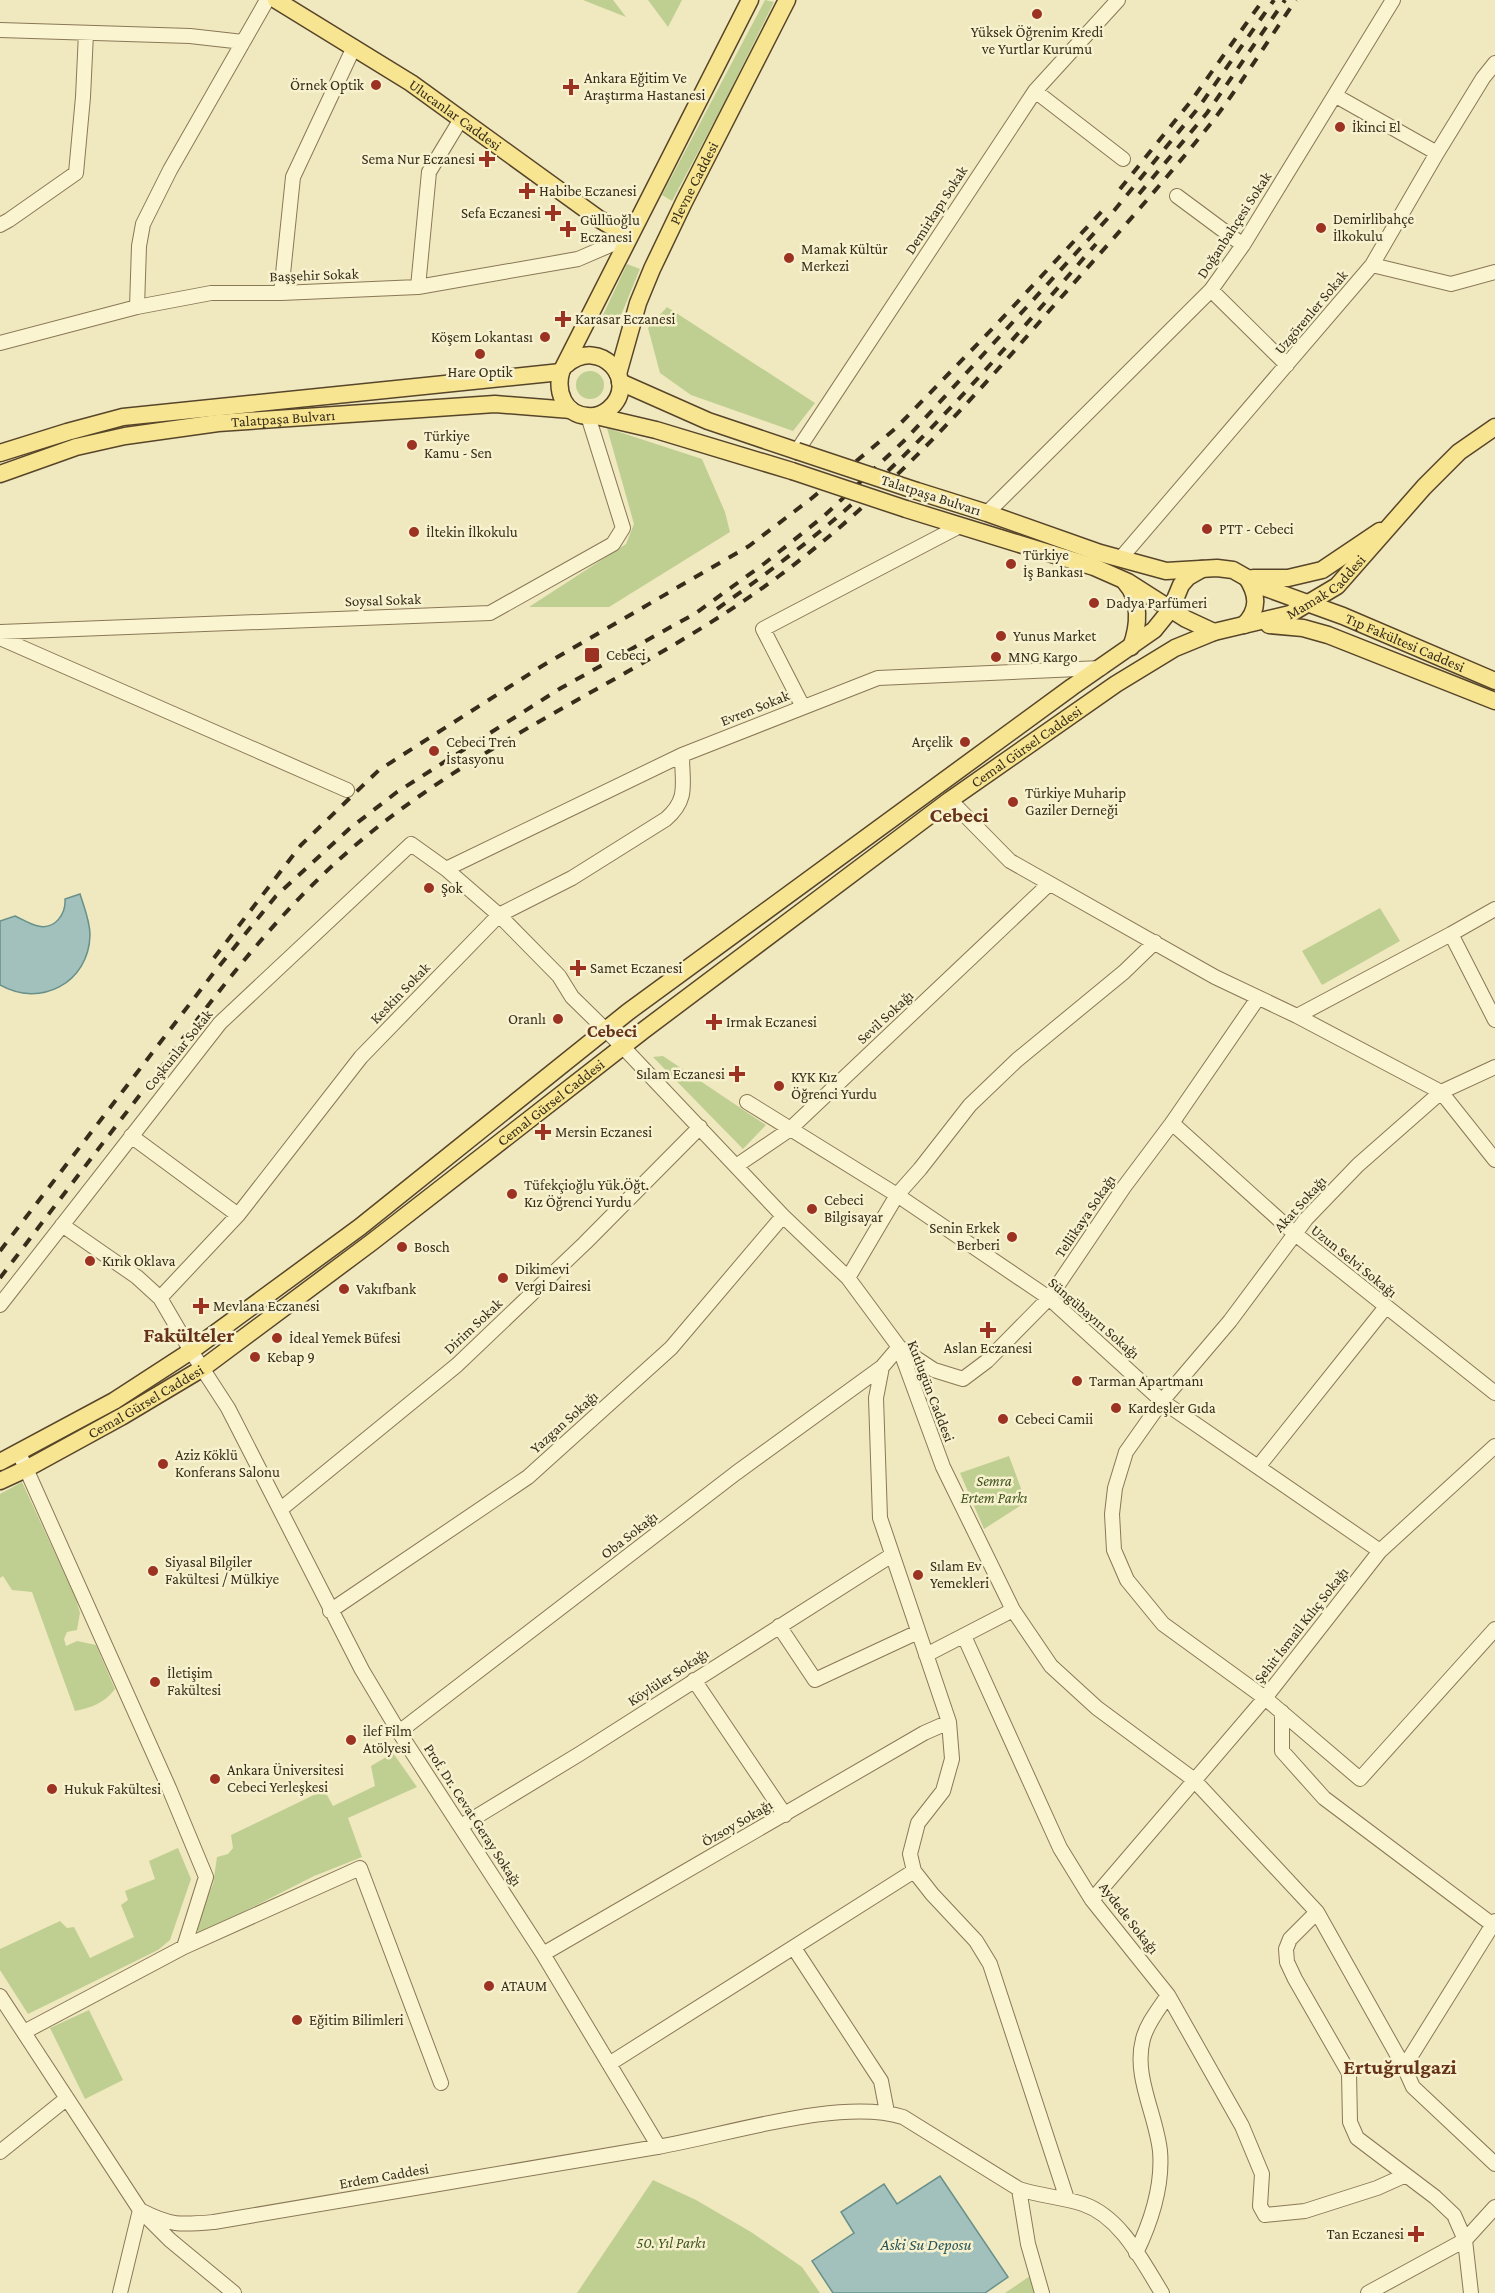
<svg xmlns="http://www.w3.org/2000/svg" width="1495" height="2293" font-family="'Crimson Pro',serif">
  <style>
    .green { fill: #bfcf91 }
    .water { fill: #a2c1bc; stroke: #68908b; stroke-width: 1.5 }
    .lines { fill: none; stroke-linecap: round; stroke-linejoin: round }
    .minor-casing { stroke: #897856; stroke-width: 16 }
    .major-casing { stroke: #57452a; stroke-width: 19 }
    .minor { stroke: #fbf4d1; stroke-width: 14 }
    .major { stroke: #f7e592; stroke-width: 16 }
    .rail { stroke: #382d1b; stroke-width: 4; stroke-dasharray: 10 10; stroke-linecap: butt }
    .major-bridge-casing { stroke: #57452a; stroke-width: 19; stroke-linecap: butt }
    .major-bridge { stroke: #f7e592; stroke-width: 16 }
    .poi-dot { fill: #9c3222; stroke: #f7f1ce; stroke-width: 2 }
    .labels { text-anchor: middle; stroke-width: 5; stroke-linejoin: round; paint-order: stroke }
    .poi-label { font-size: 15px; fill: #382d1b; stroke: #f7f1ce; text-anchor: start }
    .street-label { font-size: 15px; fill: #382d1b; stroke: #f7f1ce }
    .park-label { font-size: 15px; font-style: italic; fill: #415620; stroke: #f7f1ce }
    .water-label { font-size: 16px; font-style: italic; fill: #295559; stroke: #f7f1ce }
    .quarter-label { font-size: 18px; font-weight: bold; fill: #673318; stroke: #f7f1ce }
    .district-label { font-size: 21px; font-weight: bold; fill: #673318; stroke: #f7f1ce }
  </style>
  <rect width="100%" height="100%" fill="#f0e8be"/>
  <path class="green" d="M583 0H613L626 17Z
    M648 0H682L668 27Z
    M765 0 774 2 722 107 672 201 662 195Z
    M627 264 640 269 617 325 602 317Z
    M667 307 815 403 793 431 691 395 660 373 648 328Z
    M576 385a14 14 0 1 1 28 0a14 14 0 1 1-28 0Z
    M607 428 702 459 725 512 730 532 609 607H529L626 544 634 524Z
    M1380 908 1400 941 1322 985 1302 951Z
    M663 1056 766 1125 743 1149 653 1057Z
    M1009 1456 1026 1502 984 1529 960 1473Z
    M22 1482 76 1599 80 1613 77 1630 67 1632 64 1639 66 1646 77 1641 96 1645 115 1689C105 1703 90 1708 75 1711L32 1592 12 1590 3 1576 0 1578V1494Z
    M393 1753 417 1787 348 1818 362 1857 314 1876 202 1933 198 1932 197 1923 213 1884 217 1857 228 1854 233 1848 231 1835 320 1792 327 1795 333 1806 375 1786 371 1766Z
    M178 1848 191 1879 170 1940 158 1950 28 2014 0 1970V1949L60 1921 67 1928 74 1927 90 1958 134 1937 121 1905 128 1900 125 1891 155 1879 149 1861Z
    M89 2010 123 2080 85 2099 50 2028Z
    M653 2180 696 2200 751 2232 802 2267 820 2293H577Z
    M1036 2272 1042 2293H1005Z"/>
  <path class="water" d="M80 894C84 907 90 921 90 935 89 983 40 1008 0 985V921L15 916C22 919 31 925 38 926 55 930 66 914 65 899Z
    M940 2176 1008 2277 985 2293H833L812 2261 854 2233 841 2212 884 2184 897 2204Z"/>
  <g class="lines">
    <defs>
      <path id="minor" d="M0 30 190 36 243 42
        M1035 91 1123 159
        M1336 96 1437 153
        M1177 196 1243 245
        M0 225 9 220 76 173 83 97 86 33
        M1372 265 1451 284 1495 272
        M418 287 429 172 461 119
        M1211 290 1287 365
        M281 293 293 177 354 47
        M137 307 139 246 143 224 170 170 267 0
        M0 343 137 307 211 293H281L418 287 578 259 629 237
        M797 451 1035 91 1118 0
        M987 513 1211 290 1243 245 1393 0
        M1120 559 1372 265 1437 153 1483 78 1495 63
        M0 632 490 613 613 544 623 528 588 416
        M0 638 347 790
        M803 707 763 629 960 526
        M950 800 1010 861 1215 977 1297 1016 1441 1092 1495 1160
        M446 869 682 755 878 678 1101 668
        M1451 934 1495 1020
        M1297 1016 1451 934 1495 909
        M747 1102 897 1195 1049 1298 1162 1401 1380 1551
        M1177 1116 1172 1123 1294 1233 1495 1393
        M131 1136 238 1215
        M736 1166 789 1130 1049 884
        M62 1225 137 1277 160 1298 191 1351 228 1408 362 1670 399 1732 543 1954 659 2147
        M848 1278 897 1195 920 1169 970 1105 1017 1060 1124 972 1155 942
        M160 1298 238 1215 361 1057 499 915 572 878 666 819C689 799 682 784 682 755
        M0 1305 220 1023 411 844 446 869 499 915 559 976 572 997 623 1047 783 1216 848 1278 899 1347 943 1467 1013 1610 1051 1666 1097 1708 1193 1779 1317 1912 1404 2067 1413 2087 1495 2164
        M1495 1446 1380 1551 1265 1698 1360 1779 1495 1629
        M19 1453 169 1788 206 1877 184 1947
        M1258 1467 1385 1308
        M281 1509 457 1365 585 1243 700 1127
        M330 1611 528 1477 671 1348 783 1216
        M779 1626 815 1680 918 1632
        M964 1636 1060 1848 1092 1900 1168 1995 1242 2126 1262 2174 1260 2206 1265 2215 1305 2211 1377 2188 1406 2175
        M926 1655 1013 1610
        M694 1680 785 1815
        M1282 1712V1751L1324 1798 1493 1925
        M399 1732 736 1473 882 1367
        M461 1826 581 1753 892 1555
        M1092 1900 1265 1698 1163 1624 1127 1580 1114 1550 1112 1514 1115 1488 1126 1452 1162 1401 1230 1321 1306 1219 1358 1165 1441 1092 1495 1067
        M1317 1912 1290 1939 1286 1949 1287 1962 1295 1979 1349 2073 1350 2122 1357 2138 1435 2197 1454 2215 1465 2240 1471 2293
        M794 1948 881 2081 887 2112
        M543 1954 924 1733 949 1722
        M0 1996 140 2210C171 2226 180 2225 214 2222 362 2197 509 2172 657 2147 724 2136 840 2097 903 2117L1019 2189C1040 2196 1062 2197 1083 2204 1121 2217 1142 2261 1162 2293
        M24 2032 184 1947 360 1868 441 2083
        M609 2064 914 1871
        M1404 2067 1495 1921
        M0 2152 66 2099
        M1019 2189 1028 2244 1042 2293
        M1067 2199 990 1964 976 1941 932 1894 914 1871 910 1854 918 1823 943 1791 952 1759 949 1722 880 1518 876 1398 882 1367 899 1347 934 1370 963 1379 987 1361 1049 1298 1124 1187 1172 1123 1258 998
        M148 2218 170 2240 234 2293
        M1136 2253C1151 2222 1163 2186 1160 2151 1156 2114 1133 2076 1143 2039 1147 2023 1159 2009 1168 1995
        M120 2293 140 2210
        M1368 2293 1465 2240 1495 2207"/>
      <g id="major">
        <path id="s1" d="M276 0 411 83 599 219 629 237"/>
        <path d="M566 365C600 335 641 382 609 409 603 414 595 417 587 416 564 414 556 392 561 372L750 0"/>
        <path id="s2" d="M618 374 638 303 652 269 684 202 787 0"/>
        <path d="M620 382 708 421 797 451"/>
        <path d="M596 416 656 430 792 471"/>
        <path d="M0 453 67 432 123 417 561 372"/>
        <path id="s3" d="M0 474 76 447 125 436 218 423 495 404 571 410"/>
        <path id="s4" d="M917 491 987 513 1100 553 1166 571 1217 568 1233 570 1263 587 1343 616 1495 681"/>
        <path d="M906 509 1094 567 1128 582 1186 619 1214 632"/>
        <path d="M1253 578H1288L1322 570 1380 531"/>
        <path d="M1125 582C1141 599 1139 626 1131 647"/>
        <path d="M1244 625C1259 610 1258 595 1247 578"/>
        <path d="M1269 625 1303 628 1328 635 1495 701"/>
        <path d="M0 1462 114 1401 191 1351 360 1227 628 1012 1072 687 1154 630 1171 609 1181 585 1188 577 1202 569"/>
        <path id="s5" d="M0 1481 26 1469 121 1417 203 1368 372 1242 644 1030 950 800 1116 684 1175 648 1214 632 1290 614 1337 586 1424 487 1459 452 1495 427"/>
      </g>
    </defs>
    <use href="#minor" class="minor-casing"/>
    <use href="#major" class="major-casing"/>
    <use href="#minor" class="minor"/>
    <use href="#major" class="major"/>
    <path class="rail" d="M1120 189 1191 101 1263 0
      M1139 194 1207 113 1285 0
      M717 609C755 582 793 554 829 524 927 442 1012 340 1096 244
      M214 958 301 845 379 770 542 666 749 546 812 498 896 428 995 326 1105 208
      M0 1251 212 975 276 896 349 829 397 792 561 688 696 613 765 563 824 516 906 439 1108 218 1199 107 1274 0
      M0 1278C54 1207 108 1136 163 1065 222 986 282 907 358 843 486 735 645 675 779 576 880 501 967 406 1049 311 1104 249 1160 187 1212 122 1242 83 1268 40 1296 0"/>
    <defs>
      <path id="major-bridge" d="M797 451 917 491
        M792 471 906 509"/>
    </defs>
    <use href="#major-bridge" class="major-bridge-casing"/>
    <use href="#major-bridge" class="major-bridge"/>
  </g>
  <g class="poi-dot">
    <circle cx="1037" cy="14" r="6"/>
    <circle cx="376" cy="85" r="6"/>
    <path d="M568 78h6v6h6v6h-6v6h-6v-6h-6v-6h6z"/>
    <circle cx="1340" cy="127" r="6"/>
    <path d="M484 150h6v6h6v6h-6v6h-6v-6h-6v-6h6z"/>
    <path d="M524 182h6v6h6v6h-6v6h-6v-6h-6v-6h6z"/>
    <path d="M550 204h6v6h6v6h-6v6h-6v-6h-6v-6h6z"/>
    <circle cx="1321" cy="228" r="6"/>
    <path d="M565 220h6v6h6v6h-6v6h-6v-6h-6v-6h6z"/>
    <circle cx="789" cy="258" r="6"/>
    <path d="M560 310h6v6h6v6h-6v6h-6v-6h-6v-6h6z"/>
    <circle cx="545" cy="337" r="6"/>
    <circle cx="480" cy="354" r="6"/>
    <circle cx="412" cy="445" r="6"/>
    <circle cx="1207" cy="529" r="6"/>
    <circle cx="414" cy="532" r="6"/>
    <circle cx="1011" cy="564" r="6"/>
    <circle cx="1094" cy="603" r="6"/>
    <circle cx="1001" cy="636" r="6"/>
    <rect x="584" y="647" width="16" height="16" rx="3"/>
    <circle cx="996" cy="657" r="6"/>
    <circle cx="965" cy="742" r="6"/>
    <circle cx="434" cy="751" r="6"/>
    <circle cx="1013" cy="802" r="6"/>
    <circle cx="429" cy="888" r="6"/>
    <path d="M575 959h6v6h6v6h-6v6h-6v-6h-6v-6h6z"/>
    <circle cx="558" cy="1019" r="6"/>
    <path d="M711 1013h6v6h6v6h-6v6h-6v-6h-6v-6h6z"/>
    <path d="M734 1065h6v6h6v6h-6v6h-6v-6h-6v-6h6z"/>
    <circle cx="779" cy="1086" r="6"/>
    <path d="M540 1123h6v6h6v6h-6v6h-6v-6h-6v-6h6z"/>
    <circle cx="512" cy="1194" r="6"/>
    <circle cx="812" cy="1209" r="6"/>
    <circle cx="1012" cy="1237" r="6"/>
    <circle cx="402" cy="1247" r="6"/>
    <circle cx="90" cy="1261" r="6"/>
    <circle cx="503" cy="1278" r="6"/>
    <circle cx="344" cy="1289" r="6"/>
    <path d="M198 1297h6v6h6v6h-6v6h-6v-6h-6v-6h6z"/>
    <path d="M985 1321h6v6h6v6h-6v6h-6v-6h-6v-6h6z"/>
    <circle cx="277" cy="1338" r="6"/>
    <circle cx="255" cy="1357" r="6"/>
    <circle cx="1077" cy="1381" r="6"/>
    <circle cx="1116" cy="1408" r="6"/>
    <circle cx="1003" cy="1419" r="6"/>
    <circle cx="163" cy="1464" r="6"/>
    <circle cx="153" cy="1571" r="6"/>
    <circle cx="918" cy="1575" r="6"/>
    <circle cx="155" cy="1682" r="6"/>
    <circle cx="351" cy="1740" r="6"/>
    <circle cx="215" cy="1779" r="6"/>
    <circle cx="52" cy="1789" r="6"/>
    <circle cx="489" cy="1986" r="6"/>
    <circle cx="297" cy="2020" r="6"/>
    <path d="M1413 2225h6v6h6v6h-6v6h-6v-6h-6v-6h6z"/>
  </g>
  <g class="labels">
    <g class="poi-label">
      <text x="1037" y="37" text-anchor="middle">Yüksek Öğrenim Kredi<tspan x="1037" dy="17">ve Yurtlar Kurumu</tspan></text>
      <text x="584" y="83">Ankara Eğitim Ve<tspan x="584" dy="17">Araştırma Hastanesi</tspan></text>
      <text x="364" y="90" text-anchor="end">Örnek Optik</text>
      <text x="1352" y="132">İkinci El</text>
      <text x="475" y="164" text-anchor="end">Sema Nur Eczanesi</text>
      <text x="539" y="196">Habibe Eczanesi</text>
      <text x="541" y="218" text-anchor="end">Sefa Eczanesi</text>
      <text x="1333" y="224">Demirlibahçe<tspan x="1333" dy="17">İlkokulu</tspan></text>
      <text x="580" y="225">Güllüoğlu<tspan x="580" dy="17">Eczanesi</tspan></text>
      <text x="801" y="254">Mamak Kültür<tspan x="801" dy="17">Merkezi</tspan></text>
      <text x="575" y="324">Karasar Eczanesi</text>
      <text x="533" y="342" text-anchor="end">Köşem Lokantası</text>
      <text x="480" y="377" text-anchor="middle">Hare Optik</text>
      <text x="424" y="441">Türkiye<tspan x="424" dy="17">Kamu - Sen</tspan></text>
      <text x="1219" y="534">PTT - Cebeci</text>
      <text x="426" y="537">İltekin İlkokulu</text>
      <text x="1023" y="560">Türkiye<tspan x="1023" dy="17">İş Bankası</tspan></text>
      <text x="1106" y="608">Dadya Parfümeri</text>
      <text x="1013" y="641">Yunus Market</text>
      <text x="606" y="660">Cebeci</text>
      <text x="1008" y="662">MNG Kargo</text>
      <text x="446" y="747">Cebeci Tren<tspan x="446" dy="17">İstasyonu</tspan></text>
      <text x="953" y="747" text-anchor="end">Arçelik</text>
      <text x="1025" y="798">Türkiye Muharip<tspan x="1025" dy="17">Gaziler Derneği</tspan></text>
      <text x="441" y="893">Şok</text>
      <text x="590" y="973">Samet Eczanesi</text>
      <text x="546" y="1024" text-anchor="end">Oranlı</text>
      <text x="726" y="1027">Irmak Eczanesi</text>
      <text x="725" y="1079" text-anchor="end">Sılam Eczanesi</text>
      <text x="791" y="1082">KYK Kız<tspan x="791" dy="17">Öğrenci Yurdu</tspan></text>
      <text x="555" y="1137">Mersin Eczanesi</text>
      <text x="524" y="1190">Tüfekçioğlu Yük.Öğt.<tspan x="524" dy="17">Kız Öğrenci Yurdu</tspan></text>
      <text x="824" y="1205">Cebeci<tspan x="824" dy="17">Bilgisayar</tspan></text>
      <text x="1000" y="1233" text-anchor="end">Senin Erkek<tspan x="1000" dy="17">Berberi</tspan></text>
      <text x="414" y="1252">Bosch</text>
      <text x="102" y="1266">Kırık Oklava</text>
      <text x="515" y="1274">Dikimevi<tspan x="515" dy="17">Vergi Dairesi</tspan></text>
      <text x="356" y="1294">Vakıfbank</text>
      <text x="213" y="1311">Mevlana Eczanesi</text>
      <text x="289" y="1343">İdeal Yemek Büfesi</text>
      <text x="988" y="1353" text-anchor="middle">Aslan Eczanesi</text>
      <text x="267" y="1362">Kebap 9</text>
      <text x="1089" y="1386">Tarman Apartmanı</text>
      <text x="1128" y="1413">Kardeşler Gıda</text>
      <text x="1015" y="1424">Cebeci Camii</text>
      <text x="175" y="1460">Aziz Köklü<tspan x="175" dy="17">Konferans Salonu</tspan></text>
      <text x="165" y="1567">Siyasal Bilgiler<tspan x="165" dy="17">Fakültesi / Mülkiye</tspan></text>
      <text x="930" y="1571">Sılam Ev<tspan x="930" dy="17">Yemekleri</tspan></text>
      <text x="167" y="1678">İletişim<tspan x="167" dy="17">Fakültesi</tspan></text>
      <text x="363" y="1736">ilef Film<tspan x="363" dy="17">Atölyesi</tspan></text>
      <text x="227" y="1775">Ankara Üniversitesi<tspan x="227" dy="17">Cebeci Yerleşkesi</tspan></text>
      <text x="64" y="1794">Hukuk Fakültesi</text>
      <text x="501" y="1991">ATAUM</text>
      <text x="309" y="2025">Eğitim Bilimleri</text>
      <text x="1404" y="2239" text-anchor="end">Tan Eczanesi</text>
    </g>
    <g class="street-label">
      <text dy="5" stroke="none"><textPath href="#s1" startOffset="213">Ulucanlar Caddesi</textPath></text>
      <text dy="5" stroke="none"><textPath href="#s2" startOffset="206">Plevne Caddesi</textPath></text>
      <text transform="translate(936 210) rotate(-57)" y="5">Demirkapı Sokak</text>
      <text transform="translate(1234 225) rotate(-57)" y="5">Doğanbahçesi Sokak</text>
      <text transform="translate(314 275) rotate(-2)" y="5">Başşehir Sokak</text>
      <text transform="translate(1311 312) rotate(-50)" y="5">Uzgörenler Sokak</text>
      <text dy="5" stroke="none"><textPath href="#s3" startOffset="290">Talatpaşa Bulvarı</textPath></text>
      <text transform="translate(931 495) rotate(18)" y="5">Talatpaşa Bulvarı</text>
      <text dy="5" stroke="none"><textPath href="#s5" startOffset="1608">Mamak Caddesi</textPath></text>
      <text transform="translate(383 600) rotate(-2)" y="5">Soysal Sokak</text>
      <text dy="5" stroke="none"><textPath href="#s4" startOffset="516">Tıp Fakültesi Caddesi</textPath></text>
      <text transform="translate(755 708) rotate(-22)" y="5">Evren Sokak</text>
      <text dy="5" stroke="none"><textPath href="#s5" startOffset="1264">Cemal Gürsel Caddesi</textPath></text>
      <text transform="translate(400 993) rotate(-46)" y="5">Keskin Sokak</text>
      <text transform="translate(885 1017) rotate(-43)" y="5">Sevil Sokağı</text>
      <text transform="translate(178 1050) rotate(-51)" y="5">Coşkunlar Sokak</text>
      <text dy="5" stroke="none"><textPath href="#s5" startOffset="670">Cemal Gürsel Caddesi</textPath></text>
      <text transform="translate(1300 1204) rotate(-48)" y="5">Akat Sokağı</text>
      <text transform="translate(1085 1216) rotate(-56)" y="5">Tellikaya Sokağı</text>
      <text transform="translate(1354 1261) rotate(39)" y="5">Uzun Selvi Sokağı</text>
      <text transform="translate(1094 1318) rotate(41)" y="5">Süngübayırı Sokağı</text>
      <text transform="translate(473 1326) rotate(-43)" y="5">Dirim Sokak</text>
      <text transform="translate(931 1391) rotate(69)" y="5">Kutlugün Caddesi</text>
      <text dy="5" stroke="none"><textPath href="#s5" startOffset="166">Cemal Gürsel Caddesi</textPath></text>
      <text transform="translate(564 1422) rotate(-42)" y="5">Yazgan Sokağı</text>
      <text transform="translate(629 1535) rotate(-38)" y="5">Oba Sokağı</text>
      <text transform="translate(1301 1625) rotate(-52)" y="5">Şehit İsmail Kılıç Sokağı</text>
      <text transform="translate(668 1677) rotate(-33)" y="5">Köylüler Sokağı</text>
      <text transform="translate(473 1815) rotate(57)" y="5">Prof. Dr. Cevat Geray Sokağı</text>
      <text transform="translate(737 1823) rotate(-30)" y="5">Özsoy Sokağı</text>
      <text transform="translate(1129 1918) rotate(52)" y="5">Aydede Sokağı</text>
      <text transform="translate(384 2176) rotate(-10)" y="5">Erdem Caddesi</text>
    </g>
    <g class="park-label">
      <text x="994" y="1486">Semra<tspan x="994" dy="17">Ertem Parkı</tspan></text>
      <text x="671" y="2248">50. Yıl Parkı</text>
    </g>
    <g class="water-label">
      <text x="926" y="2250">Aski Su Deposu</text>
    </g>
    <g class="quarter-label">
      <text x="612" y="1037">Cebeci</text>
    </g>
    <g class="district-label">
      <text x="959" y="822">Cebeci</text>
      <text x="189" y="1342">Fakülteler</text>
      <text x="1400" y="2074">Ertuğrulgazi</text>
    </g>
  </g>
</svg>
